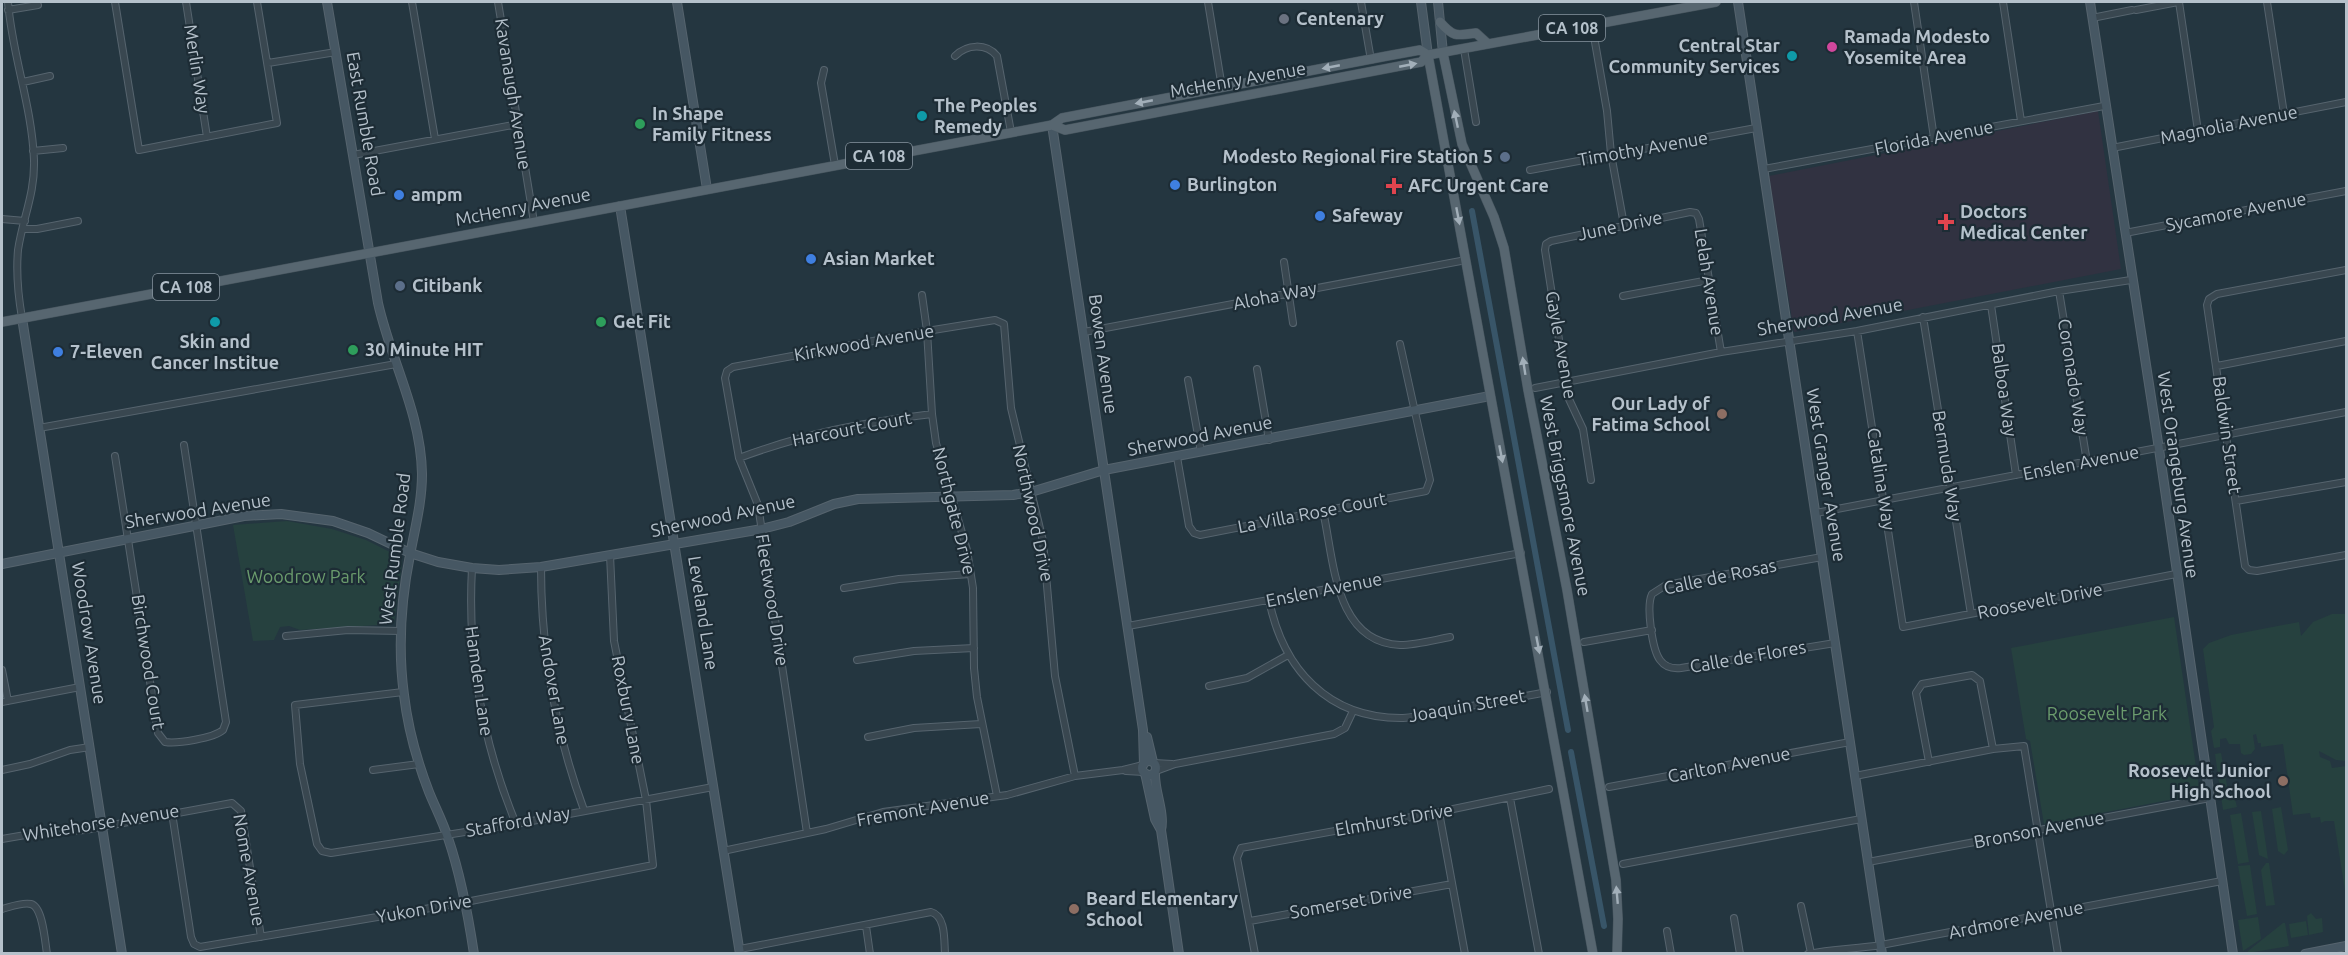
<svg xmlns="http://www.w3.org/2000/svg" width="2348" height="955" font-family="Ubuntu,sans-serif">
  <style>
    .medical { fill: #313241 }
    .green { fill: #26413f }
    .lines { fill: none; stroke-linecap: round; stroke-linejoin: round }
    .canal { stroke: #385568; stroke-width: 6 }
    .street-casing { stroke: #56646e; stroke-width: 8 }
    .secondary-casing { stroke: #56646e; stroke-width: 10 }
    .primary-casing { stroke: #45535c; stroke-width: 10 }
    .street { stroke: #394750; stroke-width: 6 }
    .secondary { stroke: #465763; stroke-width: 8 }
    .primary { stroke: #576670; stroke-width: 9 }
    .oneway { fill: #a2afb9 }
    .worship-dot { fill: #6b7280; stroke: #1d2c35; stroke-width: 2 }
    .hotel-dot { fill: #d1479c; stroke: #1d2c35; stroke-width: 2 }
    .culture-dot { fill: #0f9aa8; stroke: #1d2c35; stroke-width: 2 }
    .leisure-dot { fill: #2e9e5b; stroke: #1d2c35; stroke-width: 2 }
    .service-dot { fill: #5c6f8a; stroke: #1d2c35; stroke-width: 2 }
    .shop-dot { fill: #3f7fe0; stroke: #1d2c35; stroke-width: 2 }
    .health-dot { fill: #e0444e; stroke: #1d2c35; stroke-width: 2 }
    .education-dot { fill: #8d6e63; stroke: #1d2c35; stroke-width: 2 }
    .labels { text-anchor: middle; stroke-width: 4.5; stroke-linejoin: round; paint-order: stroke }
    .shield { fill: #1d2c35; stroke: #87949e; stroke-width: 1.5 }
    .shield-label { font-size: 16px; font-weight: bold; fill: #b5c1cb }
    .poi-label { font-size: 18px; font-weight: bold; fill: #b5c1cb; stroke: #1d2c35; text-anchor: start }
    .street-label { font-size: 18px; fill: #b5c1cb; stroke: #1d2c35 }
    .park-label { font-size: 18px; fill: #6b9c6d; stroke: #1d2c35 }
  </style>
  <rect width="100%" height="100%" fill="#243640"/>
  <path class="medical" d="M2098 111 2121 269 1794 332 1769 176Z"/>
  <path class="green" d="M287 521 332 529 366 540 400 557 402 562 394 624 300 630 289 626 280 627 274 640 253 641 233 525Z
    M2332 614H2346V761L2336 760 2319 751 2320 757 2330 761 2332 768 2346 766V897L2334 821H2325L2321 823 2320 817 2311 818 2310 813 2293 815 2283 744 2261 747V743H2258L2256 734 2253 735 2255 749 2251 754 2244 755 2241 753 2240 744H2229L2226 738 2220 739V747L2214 748 2211 731 2214 727 2203 649 2209 643 2231 635 2299 622 2301 636 2313 622Z
    M2174 617 2200 794 2044 824 2030 741 2026 739 2011 648Z
    M2221 753 2229 796 2235 799 2237 807 2223 810 2215 754Z
    M2281 807 2288 850 2284 855 2278 851 2272 809Z
    M2261 811 2268 859 2259 855 2252 812Z
    M2241 813 2249 862 2238 864 2230 815Z
    M2266 863H2269L2275 905 2266 906 2261 870Z
    M2250 865 2257 914 2247 916 2238 866Z
    M2311 913 2316 919 2322 918 2323 932 2309 935 2307 916Z
    M2258 917 2261 939 2243 951 2238 920Z
    M2306 921 2308 935 2291 938 2289 924Z
    M2283 923H2285L2289 946 2248 953V951Z"/>
  <g class="lines">
    <path class="canal" d="M1472 211 1568 730
      M1571 752 1604 926"/>
    <defs>
      <path id="street" d="M8 2C12 55 32 106 34 160 35 194 23 217 18 250 16 273 18 295 22 318
        M115 2 139 150 277 123 257 2
        M186 2 207 137
        M412 2 435 139
        M498 2 534 222
        M1208 2 1222 88
        M1361 2 1371 60
        M1914 2 1934 138
        M2003 2 2021 121
        M2179 2 2198 131
        M2267 2 2284 114
        M8 10 38 5
        M2136 10 2178 2
        M2092 18 2132 10
        M1592 25 1607 111 1611 154 1624 225
        M1464 49 1476 122
        M955 56C967 44 986 43 997 56L1011 132
        M268 63 336 52
        M824 70 821 83 835 165
        M23 82 50 76
        M2112 148 2346 102
        M33 151 63 148
        M353 155 518 124
        M1764 169 2104 106
        M1530 170 1756 128
        M2 219 25 221
        M23 229H37L78 221
        M2125 233 2346 191
        M1284 262 1293 323
        M2346 270 2217 294 2209 299 2207 305 2245 566 2249 570 2257 571 2346 555
        M2059 291 2087 462
        M922 295 927 331 932 414 936 443 967 550 973 588 974 668 977 697 997 796
        M1623 296 1709 280
        M1991 305 2016 475
        M1923 317 1971 614
        M1857 331 1903 627 2176 574
        M1084 332 1466 260
        M2217 366 2346 341
        M1257 369 1269 440
        M1188 380 1201 452
        M1535 388 1721 352 1857 331 2059 291 2131 280
        M39 428 396 364
        M115 456 158 733 165 742C177 744 214 738 223 730L226 722 184 445
        M1177 457 1189 526 1194 533 1200 535 1426 491 1430 480 1400 344
        M739 458C806 433 861 423 932 414
        M1591 480 1583 429 1568 397 1545 250 1546 244 1551 241 1690 212 1696 213 1699 219 1721 352
        M2236 501 2346 482
        M1323 511C1334 559 1334 642 1400 645 1416 645 1434 640 1450 637
        M1816 513 2346 412
        M1822 557 1666 585 1652 594C1646 606 1652 649 1660 660 1665 667 1672 669 1681 668L1835 643
        M541 567C541 651 555 731 584 810
        M472 568C467 658 482 741 516 824
        M844 588 899 579 970 574
        M1269 600C1283 669 1328 719 1403 718 1419 717 1436 712 1452 709 1484 704 1515 698 1547 692
        M1128 626 1521 553
        M286 636 348 630 402 631
        M1584 642 1652 630
        M857 660 914 651 974 648
        M2 670 8 701
        M1209 686 1247 678 1288 655
        M403 692 295 705 300 764 317 844 322 851 331 853 516 824 713 787
        M2 702 80 687
        M868 737 914 728 981 724
        M1929 762 1916 693 1922 684 1972 675 1980 681 1993 749
        M1154 763 1172 764
        M2 770 30 764 70 750 90 747
        M373 770 419 764
        M1126 771 1144 772
        M1156 771 1175 764 1334 734 1345 728 1353 711
        M1855 776 1993 749 2024 746 2058 954
        M1609 787 1850 742
        M1510 798 1539 954
        M1439 812 1465 954
        M172 813 191 937 194 944 200 947 466 902 653 865 646 800 614 641 610 555
        M807 833 758 505 739 458 725 378 727 371 733 367 927 331 995 320 1004 324 1011 408 1043 541 1055 676 1075 776
        M2 839 37 833 85 830 232 803 241 811 261 937
        M723 851 826 829 883 812 1007 795 1075 776 1123 770 1143 765
        M1868 862 2210 798
        M1623 864 1861 819
        M1801 906 1811 953
        M2 909C10 907 22 902 31 904 43 907 45 942 47 954
        M1734 918 1740 954
        M1250 921 1452 884
        M866 926 870 954
        M1667 931 1671 954
        M740 949 931 912C946 916 944 940 945 954
        M1255 954 1237 858 1241 848 1439 812 1549 789
        M1808 954C1833 949 1857 949 1881 945L2222 881"/>
      <path id="secondary" d="M327 2 378 303C391 361 421 413 422 474 422 502 415 528 410 555 401 600 398 650 404 695 408 729 417 761 429 792 435 807 443 822 448 838 461 876 468 914 474 954
        M677 2 707 189
        M1421 2 1428 55
        M1438 2 1443 53
        M1738 2 1882 954
        M2090 2 2159 449 2233 954
        M1052 125 1143 730 1144 764
        M620 206 740 954
        M22 318 122 954
        M2 564 244 516 281 514 333 521 368 533 410 553 438 562 472 568 499 570 541 567 762 529 789 522 834 504 858 499 1013 495 1031 492 1104 470 1490 396
        M1147 737 1153 762
        M1142 768a7 7 0 1 1 14 0a7 7 0 1 1-14 0Z
        M1155 772C1154 791 1165 812 1161 830L1179 954
        M1145 773 1155 819 1161 830
        M2305 954 2346 946"/>
      <path id="primary" d="M1440 22C1453 37 1456 36 1476 33L1488 44
        M1443 53 1462 144 1494 217 1504 248 1528 390 1567 590 1616 880 1618 919 1617 954
        M1428 55C1481 355 1540 654 1593 954
        M1052 125 1065 130 1421 62 1428 55 1716 2
        M2 322 1052 125 1062 118 1387 56 1420 50 1428 55"/>
    </defs>
    <use href="#street" class="street-casing"/>
    <use href="#secondary" class="secondary-casing"/>
    <use href="#primary" class="primary-casing"/>
    <use href="#street" class="street"/>
    <use href="#secondary" class="secondary"/>
    <use href="#primary" class="primary"/>
  </g>
  <defs><path id="oneway-solid" d="M-6-.8H1V-3.2L6.5 0L1 3.2V.8H-6Z" transform="scale(1.5)"/></defs>
  <g class="oneway">
    <use href="#oneway-solid" transform="translate(1408 65) rotate(-11)"/>
    <use href="#oneway-solid" transform="translate(1331 67) rotate(169)"/>
    <use href="#oneway-solid" transform="translate(1144 102) rotate(169)"/>
    <use href="#oneway-solid" transform="translate(1456 119) rotate(-102)"/>
    <use href="#oneway-solid" transform="translate(1458 216) rotate(79)"/>
    <use href="#oneway-solid" transform="translate(1524 366) rotate(-99)"/>
    <use href="#oneway-solid" transform="translate(1501 454) rotate(79)"/>
    <use href="#oneway-solid" transform="translate(1538 645) rotate(79)"/>
    <use href="#oneway-solid" transform="translate(1586 703) rotate(-100)"/>
    <use href="#oneway-solid" transform="translate(1617 895) rotate(-95)"/>
  </g>
  <circle class="worship-dot" cx="1284" cy="19" r="6"/>
  <circle class="hotel-dot" cx="1832" cy="47" r="6"/>
  <g class="culture-dot">
    <circle cx="1792" cy="56" r="6"/>
    <circle cx="922" cy="116" r="6"/>
    <circle cx="215" cy="322" r="6"/>
  </g>
  <g class="leisure-dot">
    <circle cx="640" cy="124" r="6"/>
    <circle cx="601" cy="322" r="6"/>
    <circle cx="353" cy="350" r="6"/>
  </g>
  <g class="service-dot">
    <circle cx="1505" cy="157" r="6"/>
    <circle cx="400" cy="286" r="6"/>
  </g>
  <g class="shop-dot">
    <circle cx="1175" cy="185" r="6"/>
    <circle cx="399" cy="195" r="6"/>
    <circle cx="1320" cy="216" r="6"/>
    <circle cx="811" cy="259" r="6"/>
    <circle cx="58" cy="352" r="6"/>
  </g>
  <g class="health-dot">
    <path d="M1391 177h6v6h6v6h-6v6h-6v-6h-6v-6h6z"/>
    <path d="M1943 213h6v6h6v6h-6v6h-6v-6h-6v-6h6z"/>
  </g>
  <g class="education-dot">
    <circle cx="1722" cy="414" r="6"/>
    <circle cx="2283" cy="781" r="6"/>
    <circle cx="1074" cy="909" r="6"/>
  </g>
  <g class="labels">
    <g class="shield">
      <rect x="1539" y="15" width="66" height="26" rx="4.5"/>
      <rect x="846" y="143" width="66" height="26" rx="4.5"/>
      <rect x="153" y="274" width="66" height="26" rx="4.5"/>
    </g>
    <g class="shield-label">
      <text x="1572" y="34">CA 108</text>
      <text x="879" y="162">CA 108</text>
      <text x="186" y="293">CA 108</text>
    </g>
    <g class="poi-label">
      <text x="1296" y="25">Centenary</text>
      <text x="1844" y="43">Ramada Modesto<tspan x="1844" dy="21">Yosemite Area</tspan></text>
      <text x="1780" y="52" text-anchor="end">Central Star<tspan x="1780" dy="21">Community Services</tspan></text>
      <text x="934" y="112">The Peoples<tspan x="934" dy="21">Remedy</tspan></text>
      <text x="652" y="120">In Shape<tspan x="652" dy="21">Family Fitness</tspan></text>
      <text x="1493" y="163" text-anchor="end">Modesto Regional Fire Station 5</text>
      <text x="1187" y="191">Burlington</text>
      <text x="1408" y="192">AFC Urgent Care</text>
      <text x="411" y="201">ampm</text>
      <text x="1960" y="218">Doctors<tspan x="1960" dy="21">Medical Center</tspan></text>
      <text x="1332" y="222">Safeway</text>
      <text x="823" y="265">Asian Market</text>
      <text x="412" y="292">Citibank</text>
      <text x="613" y="328">Get Fit</text>
      <text x="215" y="348" text-anchor="middle">Skin and<tspan x="215" dy="21">Cancer Institue</tspan></text>
      <text x="365" y="356">30 Minute HIT</text>
      <text x="70" y="358">7-Eleven</text>
      <text x="1710" y="410" text-anchor="end">Our Lady of<tspan x="1710" dy="21">Fatima School</tspan></text>
      <text x="2271" y="777" text-anchor="end">Roosevelt Junior<tspan x="2271" dy="21">High School</tspan></text>
      <text x="1086" y="905">Beard Elementary<tspan x="1086" dy="21">School</tspan></text>
    </g>
    <g class="street-label">
      <text transform="translate(197 69) rotate(81)" y="6">Merlin Way</text>
      <text transform="translate(1238 80) rotate(-10)" y="6">McHenry Avenue</text>
      <text transform="translate(513 94) rotate(81)" y="6">Kavanaugh Avenue</text>
      <text transform="translate(365 124) rotate(80)" y="6">East Rumble Road</text>
      <text transform="translate(2229 125) rotate(-11)" y="6">Magnolia Avenue</text>
      <text transform="translate(1934 138) rotate(-11)" y="6">Florida Avenue</text>
      <text transform="translate(1643 149) rotate(-10)" y="6">Timothy Avenue</text>
      <text transform="translate(523 207) rotate(-11)" y="6">McHenry Avenue</text>
      <text transform="translate(2236 212) rotate(-11)" y="6">Sycamore Avenue</text>
      <text transform="translate(1620 226) rotate(-12)" y="6">June Drive</text>
      <text transform="translate(1709 282) rotate(81)" y="6">Lelah Avenue</text>
      <text transform="translate(1275 296) rotate(-11)" y="6">Aloha Way</text>
      <text transform="translate(1830 317) rotate(-10)" y="6">Sherwood Avenue</text>
      <text transform="translate(864 343) rotate(-10)" y="6">Kirkwood Avenue</text>
      <text transform="translate(1561 345) rotate(80)" y="6">Gayle Avenue</text>
      <text transform="translate(1103 354) rotate(82)" y="6">Bowen Avenue</text>
      <text transform="translate(2073 377) rotate(81)" y="6">Coronado Way</text>
      <text transform="translate(2004 390) rotate(82)" y="6">Balboa Way</text>
      <text transform="translate(852 429) rotate(-11)" y="6">Harcourt Court</text>
      <text transform="translate(2227 435) rotate(82)" y="6">Baldwin Street</text>
      <text transform="translate(1200 436) rotate(-11)" y="6">Sherwood Avenue</text>
      <text transform="translate(2081 463) rotate(-11)" y="6">Enslen Avenue</text>
      <text transform="translate(1947 466) rotate(81)" y="6">Bermuda Way</text>
      <text transform="translate(1826 475) rotate(81)" y="6">West Granger Avenue</text>
      <text transform="translate(2178 475) rotate(82)" y="6">West Orangeburg Avenue</text>
      <text transform="translate(1881 479) rotate(81)" y="6">Catalina Way</text>
      <text transform="translate(1565 496) rotate(79)" y="6">West Briggsmore Avenue</text>
      <text transform="translate(198 511) rotate(-9)" y="6">Sherwood Avenue</text>
      <text transform="translate(954 511) rotate(76)" y="6">Northgate Drive</text>
      <text transform="translate(1033 513) rotate(78)" y="6">Northwood Drive</text>
      <text transform="translate(1312 513) rotate(-11)" y="6">La Villa Rose Court</text>
      <text transform="translate(723 516) rotate(-12)" y="6">Sherwood Avenue</text>
      <text transform="translate(395 549) rotate(-83)" y="6">West Rumble Road</text>
      <text transform="translate(1720 577) rotate(-12)" y="6">Calle de Rosas</text>
      <text transform="translate(1324 590) rotate(-11)" y="6">Enslen Avenue</text>
      <text transform="translate(772 600) rotate(81)" y="6">Fleetwood Drive</text>
      <text transform="translate(2040 601) rotate(-11)" y="6">Roosevelt Drive</text>
      <text transform="translate(703 613) rotate(81)" y="6">Leveland Lane</text>
      <text transform="translate(89 633) rotate(81)" y="6">Woodrow Avenue</text>
      <text transform="translate(1748 657) rotate(-10)" y="6">Calle de Flores</text>
      <text transform="translate(148 662) rotate(81)" y="6">Birchwood Court</text>
      <text transform="translate(479 681) rotate(82)" y="6">Hamden Lane</text>
      <text transform="translate(554 690) rotate(80)" y="6">Andover Lane</text>
      <text transform="translate(1467 706) rotate(-10)" y="6">Joaquin Street</text>
      <text transform="translate(628 710) rotate(79)" y="6">Roxbury Lane</text>
      <text transform="translate(1729 765) rotate(-11)" y="6">Carlton Avenue</text>
      <text transform="translate(923 809) rotate(-10)" y="6">Fremont Avenue</text>
      <text transform="translate(1394 820) rotate(-10)" y="6">Elmhurst Drive</text>
      <text transform="translate(518 822) rotate(-10)" y="6">Stafford Way</text>
      <text transform="translate(101 823) rotate(-9)" y="6">Whitehorse Avenue</text>
      <text transform="translate(2039 830) rotate(-11)" y="6">Bronson Avenue</text>
      <text transform="translate(249 870) rotate(80)" y="6">Nome Avenue</text>
      <text transform="translate(1351 902) rotate(-10)" y="6">Somerset Drive</text>
      <text transform="translate(424 909) rotate(-10)" y="6">Yukon Drive</text>
      <text transform="translate(2016 920) rotate(-11)" y="6">Ardmore Avenue</text>
    </g>
    <g class="park-label">
      <text x="306" y="583">Woodrow Park</text>
      <text x="2107" y="720">Roosevelt Park</text>
    </g>
  </g>
  <rect width="2348" height="955" fill="none" stroke="#b5c1cb" stroke-width="6"/>
</svg>
